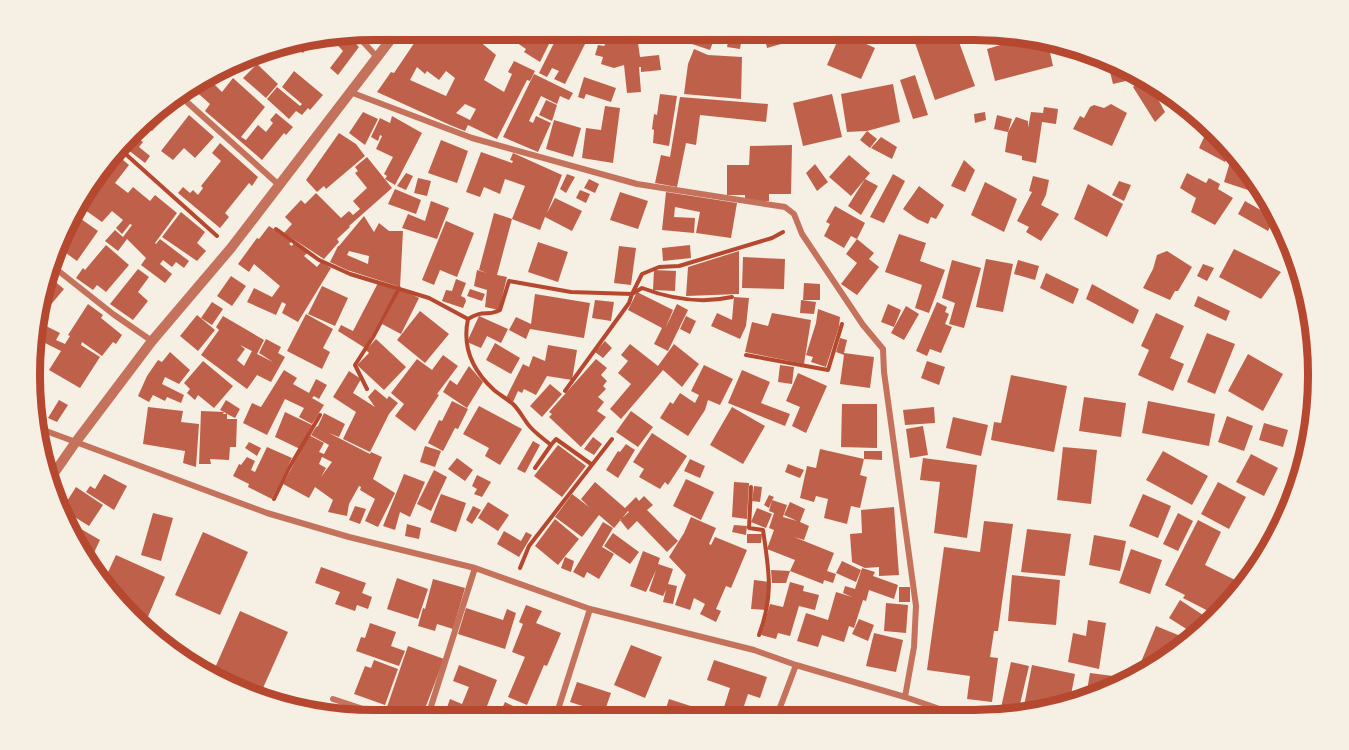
<svg xmlns="http://www.w3.org/2000/svg" width="1349" height="750" font-family="'Public Sans',sans-serif">
  <style>
    .building { fill: #bf614a; fill-rule: evenodd }
    .lines { fill: none; stroke-linecap: round; stroke-linejoin: round }
    .path { stroke: #b5482f; stroke-width: 4 }
    .minor { stroke: #c5725c; stroke-width: 6 }
    .tertiary { stroke: #c5725c; stroke-width: 10 }
    .rim { fill: none; stroke: #b5482f; stroke-width: 8 }
  </style>
  <rect width="100%" height="100%" fill="#f6efe4"/>
  <path class="building" d="M423 30H466L496 55 484 80 504 92 512 74 508 72 514 61 535 71 530 81 527 80 497 139 468 125 465 131 450 125 377 92 391 72 394 73ZM417 67 425 74 427 71 439 80 446 71 455 78 446 96 410 80ZM465 104 476 109 470 120 456 113Z
    M498 30H556L540 62 524 52 526 49Z
    M569 30H594L590 40Z
    M683 30H712L711 32 716 34 710 50 680 40Z
    M730 30H743L740 49 727 47Z
    M763 30 808 31 809 36 767 48Z
    M560 31 585 44 565 84 554 79 559 71 552 68 547 77 539 73Z
    M832 31H851L849 36 875 48 861 79 827 65 840 35Z
    M941 31H955L975 86 935 100 914 40Z
    M347 35 359 47 338 75 330 68 343 51 330 37Z
    M611 35 620 39 637 36 640 57 659 55 661 70 641 72V67H639L641 92 627 93 624 65 614 68 601 64 603 57 595 55 598 45 604 46Z
    M1030 36 1047 39 1053 66 995 81 987 49Z
    M314 40 303 53 291 44 304 42Z
    M270 47 257 64 248 57 264 48Z
    M694 49 708 55 742 57 741 99 684 94 688 64Z
    M1107 60 1146 76H1147L1113 84Z
    M257 64 278 84 266 98 243 78Z
    M294 71 323 95 310 110 308 108 302 115 296 111 289 119 267 99 277 87 300 106 302 104 282 87Z
    M534 74 573 93 569 100 560 96 557 104 541 96 529 121 533 123 536 116 551 123 538 152 503 137Z
    M915 75 928 115 913 119 900 80Z
    M584 77 616 88 611 102 586 94 584 99 578 97Z
    M1146 77 1165 112 1155 122 1133 87Z
    M208 78 222 92 233 78 265 107 241 137 246 140 258 125 266 132 273 123 270 120 276 113 293 127 286 135 284 133 262 160 205 111 210 104 191 87Z
    M893 84 900 122 867 131 877 139 870 148 860 140 867 131 847 132 841 94Z
    M660 94 677 96 669 146 653 143 654 130 652 129 654 114 657 115Z
    M832 94 842 137 803 146 793 103Z
    M680 97 768 104 766 122 700 115 696 145 686 143 677 187 655 183 661 155 670 157Z
    M546 100 557 105 552 121 539 115Z
    M165 101 173 109 152 131 143 124Z
    M1111 104 1127 113 1112 146 1073 129 1080 116 1084 118 1090 107 1094 105 1104 108Z
    M605 106 620 108 613 163 582 158 586 128 601 130Z
    M1044 107 1058 109 1056 124 1042 122 1036 163 1022 160V156L1005 152 1008 132 1016 117 1028 121V128L1031 112 1043 113Z
    M363 112 378 119 365 145 349 133Z
    M985 112 986 120 975 123 974 114Z
    M189 115 214 137 195 158 184 148 173 160 161 151Z
    M997 115 1012 119 1008 132 994 129Z
    M392 116 422 133 395 185 385 179 387 176 384 174 393 157 376 149 382 136 380 135 378 141 371 137 380 118 390 123Z
    M554 120 581 128 573 157 546 149Z
    M339 133 356 144 365 156 326 189 324 186 317 192 306 180Z
    M1206 133 1232 151 1225 162 1199 148Z
    M134 135 143 142 139 147 150 156 145 163 123 146Z
    M881 137 897 147 892 159 871 148Z
    M441 140 468 151 457 183 428 173Z
    M220 143 258 177 252 186 249 183 225 213 229 217 220 228 178 193 183 187 190 193 193 190 198 195 203 188 201 186 221 161 212 153Z
    M792 145 791 194H769V201H745V195H727V165H749L750 146Z
    M481 152 512 163 513 161 510 160 513 153 562 175 547 213 555 198 582 211 572 231 545 217 540 230 512 219 525 186 505 179 500 194 484 187 480 197 466 192Z
    M1233 152 1247 165 1257 184 1254 192 1224 182Z
    M116 154 129 165 115 183 128 193 133 187 150 201 155 195 177 213 155 243 156 244 160 239 189 261 184 268 176 262 172 267 163 260 160 264 172 274 165 283 141 265 146 258 127 239 118 251 105 241 115 230 123 237 132 225 130 224 122 234 116 228 123 220 112 211 102 222 78 205 88 192 85 190 88 184Z
    M849 155 870 173 851 196 829 177Z
    M367 157 392 188 349 226 350 227 337 239 339 242 324 259 284 233 292 224 285 217 301 200 305 204 316 193 341 218 349 211 353 215 360 209 353 201 367 188 355 173 358 171 355 167Z
    M964 160 975 170 965 192 951 186Z
    M815 164 828 182 817 191 806 173Z
    M406 173 413 176 406 190 397 186Z
    M1187 173 1206 183 1209 178 1220 184 1218 189 1233 198 1215 225 1191 212 1196 198 1180 188Z
    M567 174 575 177 566 193 560 189Z
    M893 174 905 181 884 223 870 217Z
    M1033 176 1049 180 1046 195 1041 205 1059 214 1041 241 1026 232 1029 227 1017 221 1032 192 1029 191Z
    M418 178 431 181 427 196 414 193Z
    M589 179 599 184 595 193 584 188Z
    M865 179 878 186 861 215 848 206Z
    M1119 181 1131 185 1124 201 1112 195Z
    M985 182 1017 199 1004 232 971 215Z
    M1088 184 1123 204 1107 237 1074 219Z
    M919 186 944 205 936 219 931 217 928 224 917 219 903 209Z
    M395 189 421 200 416 214 388 204Z
    M580 190 590 194 586 203 576 198Z
    M620 192 648 201 638 229 610 220Z
    M666 192 737 203 731 238 696 233 700 212 675 207 674 217 695 218 694 233 662 230Z
    M431 201 449 208 437 239 402 228 408 214 425 221Z
    M1245 201 1273 217 1274 219 1268 231 1238 214Z
    M835 206 865 223 857 239 851 236 844 248 824 236 830 224 826 222Z
    M181 212 205 232 197 243 206 251 197 261 162 237Z
    M494 213 512 219 497 275 507 277 499 310 485 307 487 290 474 286 477 270 487 273 479 270Z
    M74 214 98 231 77 261 59 248Z
    M364 216 374 232 379 223 389 231H403L400 287 347 270 330 262 338 246H339ZM349 251 369 256 368 264 347 255Z
    M446 221 474 233 457 277 440 270 434 285 422 280Z
    M269 226 292 241 289 244 292 246 294 243 307 253 304 256 317 267 321 262 331 268 298 322 282 313 286 304 282 302 276 315 247 302 254 288 272 297 280 286 254 264 249 272 238 264 257 238 259 239Z
    M899 234 926 243 920 261 945 270 929 313 915 308 922 285 885 272Z
    M857 239 874 253 869 259 879 267 857 295 841 284 857 263 846 254Z
    M538 242 568 252 558 282 528 272Z
    M106 245 129 265 106 292 97 285 93 290 76 278 83 268 85 270Z
    M690 245 691 258 663 261 662 248Z
    M619 246 636 248 631 285 614 283Z
    M1234 249 1281 272 1261 299 1219 277Z
    M739 251V294L686 296 688 267Z
    M1167 251 1192 267 1178 291H1175L1170 300 1143 288 1153 269 1157 255Z
    M743 257 785 259 784 289 742 288Z
    M986 259 1013 264 1003 312 976 307Z
    M952 260 981 268 964 328 949 324 955 303 942 298Z
    M1018 260 1039 266 1035 280 1014 274Z
    M1203 264 1214 268 1207 281 1197 276Z
    M138 269 149 277 138 292 148 301 133 320 110 304Z
    M654 270 676 271 675 291 653 290Z
    M1046 273 1079 289 1073 304 1040 288Z
    M47 275 64 289 38 320 42 286Z
    M231 276 246 286 232 306 217 296Z
    M456 279 466 283 461 296 465 298 466 301 463 308 442 301 446 290 452 291Z
    M378 283 396 290 365 348 338 331 341 325 353 331Z
    M804 283 820 284V300H803Z
    M1092 284 1139 310 1133 324 1086 299Z
    M322 286 348 298 335 326 308 314Z
    M400 289 419 298 401 334 382 324Z
    M470 289 485 294 482 301 467 296Z
    M637 292 673 310 665 329 677 304 688 310 668 351 654 344 662 328 628 310Z
    M535 294 590 303 584 338 530 329 526 339 509 330 516 317 531 324Z
    M1198 296 1230 311 1226 321 1194 306Z
    M734 297 749 298 746 326 740 339 711 326 717 313 732 320Z
    M595 300 614 302 611 321 592 318Z
    M801 300 816 302 814 314 800 313Z
    M212 302 223 309 212 325 201 318Z
    M937 302 947 307 945 312 949 314 945 324 952 327 941 353 930 349 927 356 916 351Z
    M88 304 103 315 101 318 122 335 116 344 113 342 102 356 82 342 81 345 100 357 80 388 49 370 61 351 37 339 38 322 60 333 56 340 65 344 70 336 68 335Z
    M888 304 901 310 894 327 881 322Z
    M906 306 919 314 904 340 891 333Z
    M818 309 840 317 839 327 826 367 811 362 813 357 806 355 816 323Z
    M420 311 449 334 425 363 397 340Z
    M772 313 811 320 804 364 745 352 752 322 768 326Z
    M1156 313 1184 326 1170 358 1184 364 1173 391 1138 375 1149 350 1141 346Z
    M306 314 333 329 323 348 330 352 322 369 287 351Z
    M197 315 215 330 198 351 180 336Z
    M223 316 264 340 257 354 273 362 259 353 266 339 281 347 278 353 285 357 271 382 257 375 247 389 201 355 219 330 216 327ZM240 345 252 351 244 366 237 360 245 349Z
    M479 316 508 329 501 343 487 336 481 348 467 342Z
    M686 316 696 321 690 334 680 329Z
    M1207 333 1235 344 1215 394 1187 382Z
    M840 338 847 340 844 353 874 357 870 388 840 384 844 355 836 352Z
    M376 339 406 367 384 390 357 365 369 353 366 350Z
    M605 341 612 348 603 358 595 352Z
    M495 343 520 358 511 374 486 360Z
    M630 344 658 366 674 344 699 364 682 387 663 370 621 419 610 409 631 384 618 373 628 361 621 355Z
    M548 345 577 350 572 380 547 376 536 395 524 389 522 393 518 391 513 402 506 398 523 364 529 367 533 356 545 361Z
    M170 352 190 370 179 384 165 377 162 384 184 395 181 403 167 397 165 401 153 395 149 402 138 396 147 376 158 360 162 362Z
    M1248 354 1283 374 1263 411 1228 391Z
    M443 355 458 366 437 394 439 395 415 431 395 416 404 404 391 393 417 359 432 370Z
    M596 359 607 368 601 375 607 381 603 386 606 389 598 397 604 402 597 411 606 417 581 447 549 417 552 414 549 412Z
    M203 361 233 386 214 408 198 395 195 400 187 393 190 389 184 383Z
    M927 361 945 367 939 385 921 378Z
    M704 365 733 379 720 405 708 400 705 410 688 436 660 418 670 402 673 404 680 393 695 403 699 395 691 391Z
    M780 365 794 367 792 384 778 382Z
    M469 366 483 382 467 408 443 392 450 380 457 385Z
    M284 370 297 378 293 384 309 393 316 379 327 385 319 399 314 396 312 398 324 405 312 424 299 417 304 408 285 399 267 435 243 423 252 403 261 407Z
    M742 370 770 382 761 403 790 414 785 426 728 403Z
    M349 371 361 379 353 393 375 407 368 397 375 389 387 399 389 396 398 403 389 414 370 452 343 439 356 412 333 397Z
    M798 373 827 386 806 433 792 426 800 407 786 401Z
    M1011 375 1067 386 1054 452 991 440 994 422 1001 423Z
    M550 384 562 394 542 417 530 406Z
    M1084 397 1126 403 1121 437 1079 431Z
    M59 400 68 405 57 422 48 418Z
    M226 400 240 409 235 418 227 414V419H237L236 447H230L229 460 210 459 211 464H199L201 411 224 412 223 414H227L224 412 220 410Z
    M452 401 468 409 458 429 455 428 443 451 428 443 439 420 442 421Z
    M1148 401 1215 414 1209 446 1142 433Z
    M842 404H877V448L841 447Z
    M479 406 522 429 500 465 485 456 489 448 463 434Z
    M148 407 183 411 181 422 199 424 196 467 183 463 185 451 143 444Z
    M732 407 765 426 743 464 710 445Z
    M934 407 935 423 905 425 903 410Z
    M631 411 653 427 638 447 616 432Z
    M285 412 312 425 300 449 275 437Z
    M324 413 345 424 339 437 329 433 370 454 371 452 382 457 373 479 395 493 378 527 365 521 375 499 360 490 361 487 359 486 349 504 347 516 328 512 333 500 315 487 309 498 283 484 309 435 324 443 319 452 324 454 329 445 311 435 316 427 318 426ZM322 457 332 462 321 477 326 468 319 464Z
    M1227 416 1253 426 1244 451 1218 442Z
    M953 417 988 425 981 456 946 448Z
    M1264 423 1288 430 1283 447 1259 440Z
    M923 426 928 455 910 458 906 429Z
    M652 433 687 456 668 485 665 482 660 489 639 477 644 469 633 462Z
    M593 437 602 444 594 455 584 449Z
    M533 441 540 445 525 473 517 469Z
    M249 442 261 448 257 456 245 448Z
    M626 444 635 450 618 478 606 470 618 451 620 452Z
    M558 445 586 466 562 497 534 476Z
    M425 446 441 451 435 467 420 462Z
    M267 447 292 458 272 499 248 487 249 484 233 476 239 464 241 465 247 457 255 461 251 470 255 472Z
    M1063 447 1097 450 1091 504 1057 500Z
    M820 449 864 459V451H882V460L864 459 860 475 867 477 860 508 851 506 847 524 824 518 828 499 816 496 814 502 800 498 807 466 816 468Z
    M1163 451 1208 476 1192 505 1146 480Z
    M1251 454 1278 468 1264 496 1236 482Z
    M457 458 473 470 465 481 448 469Z
    M923 458 977 465 967 538 934 533 940 482 920 480Z
    M690 459 705 466 700 478 684 471Z
    M788 464 804 470 800 478 785 472Z
    M434 470 447 477 431 511 417 504Z
    M104 474 127 486 114 510 86 492 90 486 95 489Z
    M404 474 425 482 410 517 400 512 395 530 383 526Z
    M477 475 491 482 482 497 474 494 477 489 472 486Z
    M686 479 714 492 701 520 673 506Z
    M595 482 625 508 636 497 639 501 644 496 653 505 647 510 678 541 667 552 637 521 628 530 620 520 629 512 628 511 614 528 599 515 582 537 555 517 572 494 589 507 581 499Z
    M734 482 749 483 747 519 732 517Z
    M1218 482 1246 497 1229 529 1201 514Z
    M754 486 762 487 760 502 752 501Z
    M76 487 103 505 89 526 62 509Z
    M441 494 466 503 456 532 430 522Z
    M1143 494 1171 506 1158 538 1129 526Z
    M769 495 774 497 772 500 787 505 783 517 797 521 784 515 790 502 805 509 800 522 809 526 804 540 794 537 834 553 827 571 836 574 833 583 824 580 823 584 790 571 795 560 767 549 774 530 769 528 774 513 769 511 772 500 769 508 764 505Z
    M488 502 509 515 498 531 478 518Z
    M355 506 366 509 360 524 349 520Z
    M473 506 481 510 472 524 466 520Z
    M894 507 899 575 879 576V567L865 568 852 562 850 534 862 533 861 510Z
    M757 508 772 514 766 528 751 522Z
    M60 513 76 522 74 525 100 540 91 559 87 557Z
    M153 513 173 518 161 561 141 555Z
    M1178 513 1193 521 1178 551 1163 544Z
    M691 517 716 528 709 544 711 545 715 537 747 550 731 588 726 586 716 609 721 611 716 622 700 614 705 604 694 598 690 610 675 605 686 575 669 557 684 533Z
    M555 519 579 539 558 565 535 546Z
    M1198 520 1221 532 1205 565 1241 583 1229 606 1218 616 1183 598 1185 595 1165 585Z
    M984 521 1013 524 998 631H994L990 657 998 658 992 702 967 699 970 676 927 670 944 547 980 552Z
    M603 522 613 528 602 547 614 554 599 579 587 572 584 578 573 572Z
    M407 524 421 528 419 539 405 536Z
    M734 525 747 526 746 535 732 532Z
    M1027 529 1071 534 1065 576 1021 572Z
    M504 531 521 541 526 532 532 535 519 557 497 544Z
    M203 532 248 552 220 615 175 595Z
    M613 533 639 552 630 564 604 546Z
    M747 534H762L761 543H747Z
    M1094 535 1126 541 1120 571 1089 565Z
    M1131 549 1162 560 1150 594 1119 583Z
    M643 551 660 558 658 564 673 569 668 584 677 586 673 604 663 602 666 590 663 596 649 591 656 570 646 592 630 586Z
    M116 555 165 577 144 626 116 603 103 583Z
    M565 557 574 561 571 572 561 568Z
    M842 561 861 570 856 582 836 573Z
    M321 567 366 583 362 593 372 597 368 609 357 605 355 611 335 604 340 592 315 583Z
    M862 568 875 572 873 576 898 585 894 599 869 590 866 601 863 600 854 628 849 626 844 642 822 635 818 647 797 641 806 613 828 620 836 592 852 597 843 593 845 586 855 589Z
    M771 570 790 571 786 583H772Z
    M1012 575 1060 580 1056 625 1008 621Z
    M397 578 428 589 418 619 387 609Z
    M433 579 465 588 453 629 437 624 435 631 418 626 423 608 425 609Z
    M754 580 769 582 766 610 751 609Z
    M790 582 804 586 803 591 819 595 815 610 799 606 790 636 778 633 776 639 761 635 770 604 783 607Z
    M899 587H910V602H899Z
    M1180 600 1212 621 1196 635 1169 618Z
    M886 603 908 605 906 633 884 631Z
    M526 605 542 611 536 623 561 633 547 666 544 665 527 705 508 697 525 657 512 652 523 624 519 622Z
    M466 608 503 620 507 609 516 613 505 649 458 634Z
    M240 611 288 632 259 697 211 677Z
    M859 619 874 625 868 641 852 634Z
    M1088 620 1106 623 1099 669 1068 662 1073 633 1086 636Z
    M370 623 396 632 391 646 405 651 399 666 356 651 361 637 365 638Z
    M1156 626 1183 637 1177 652 1165 662 1154 668 1141 662Z
    M874 633 903 640 896 672 866 666Z
    M631 645 662 657 645 698 614 685Z
    M408 646 444 659 421 719 387 707Z
    M374 660 398 669 385 705 354 694 365 666 371 668Z
    M714 660 767 677 760 698 748 694 740 718 721 717 730 688 707 680Z
    M1011 662 1029 666 1017 717H999Z
    M459 665 497 680 482 719H443L450 699 462 704 469 687 453 681Z
    M1032 665 1075 674 1069 705 1022 716Z
    M1090 673 1128 678 1127 681 1085 702Z
    M577 682 611 693 604 713 570 702Z
    M669 699 700 709 698 718H663Z
    M505 702 532 715 530 719H497Z
    M334 710 361 719H360L332 716Z"/>
  <g class="lines">
    <path class="path" d="M120 149 217 236
      M276 229 319 260 350 274 429 298 468 319C462 347 473 371 494 390 500 395 507 399 513 404 519 410 522 416 527 423 532 431 544 439 551 445L535 468
      M468 319C484 309 487 317 500 310L509 281 571 292 632 294 642 274 659 267 679 266 772 238 783 232
      M746 355 828 370 842 324
      M367 389 355 365 373 337 399 288
      M565 391 629 303 632 294 642 288C671 299 701 304 732 297
      M551 445 556 439 591 464
      M751 487 749 528 763 530C769 572 774 594 759 635
      M274 499 289 468 320 415
      M520 568 529 546 612 439"/>
    <path class="minor" d="M355 33 377 57
      M350 92 472 138 637 184 785 207 794 214 802 234 863 325 883 349 884 372 916 606 914 647 905 697
      M178 94 279 185
      M51 265 113 314 152 341
      M38 428 267 513 349 537 475 568 590 609 754 650 796 665 905 697 963 717
      M1280 527 1314 393
      M333 699 393 719
      M776 718 796 665
      M427 719 475 568
      M555 719 590 609"/>
    <path class="tertiary" d="M50 479 75 443 152 341 231 248 398 30"/>
  </g>
  <path d="M0 0H1349V750H0ZM374 40H974A334 334 0 0 1 1308 374V376A334 334 0 0 1 974 710H374A334 334 0 0 1 40 376V374A334 334 0 0 1 374 40Z" fill="#f6efe4" fill-rule="evenodd"/>
  <path class="rim" d="M374 40H974A334 334 0 0 1 1308 374V376A334 334 0 0 1 974 710H374A334 334 0 0 1 40 376V374A334 334 0 0 1 374 40Z"/>
</svg>
